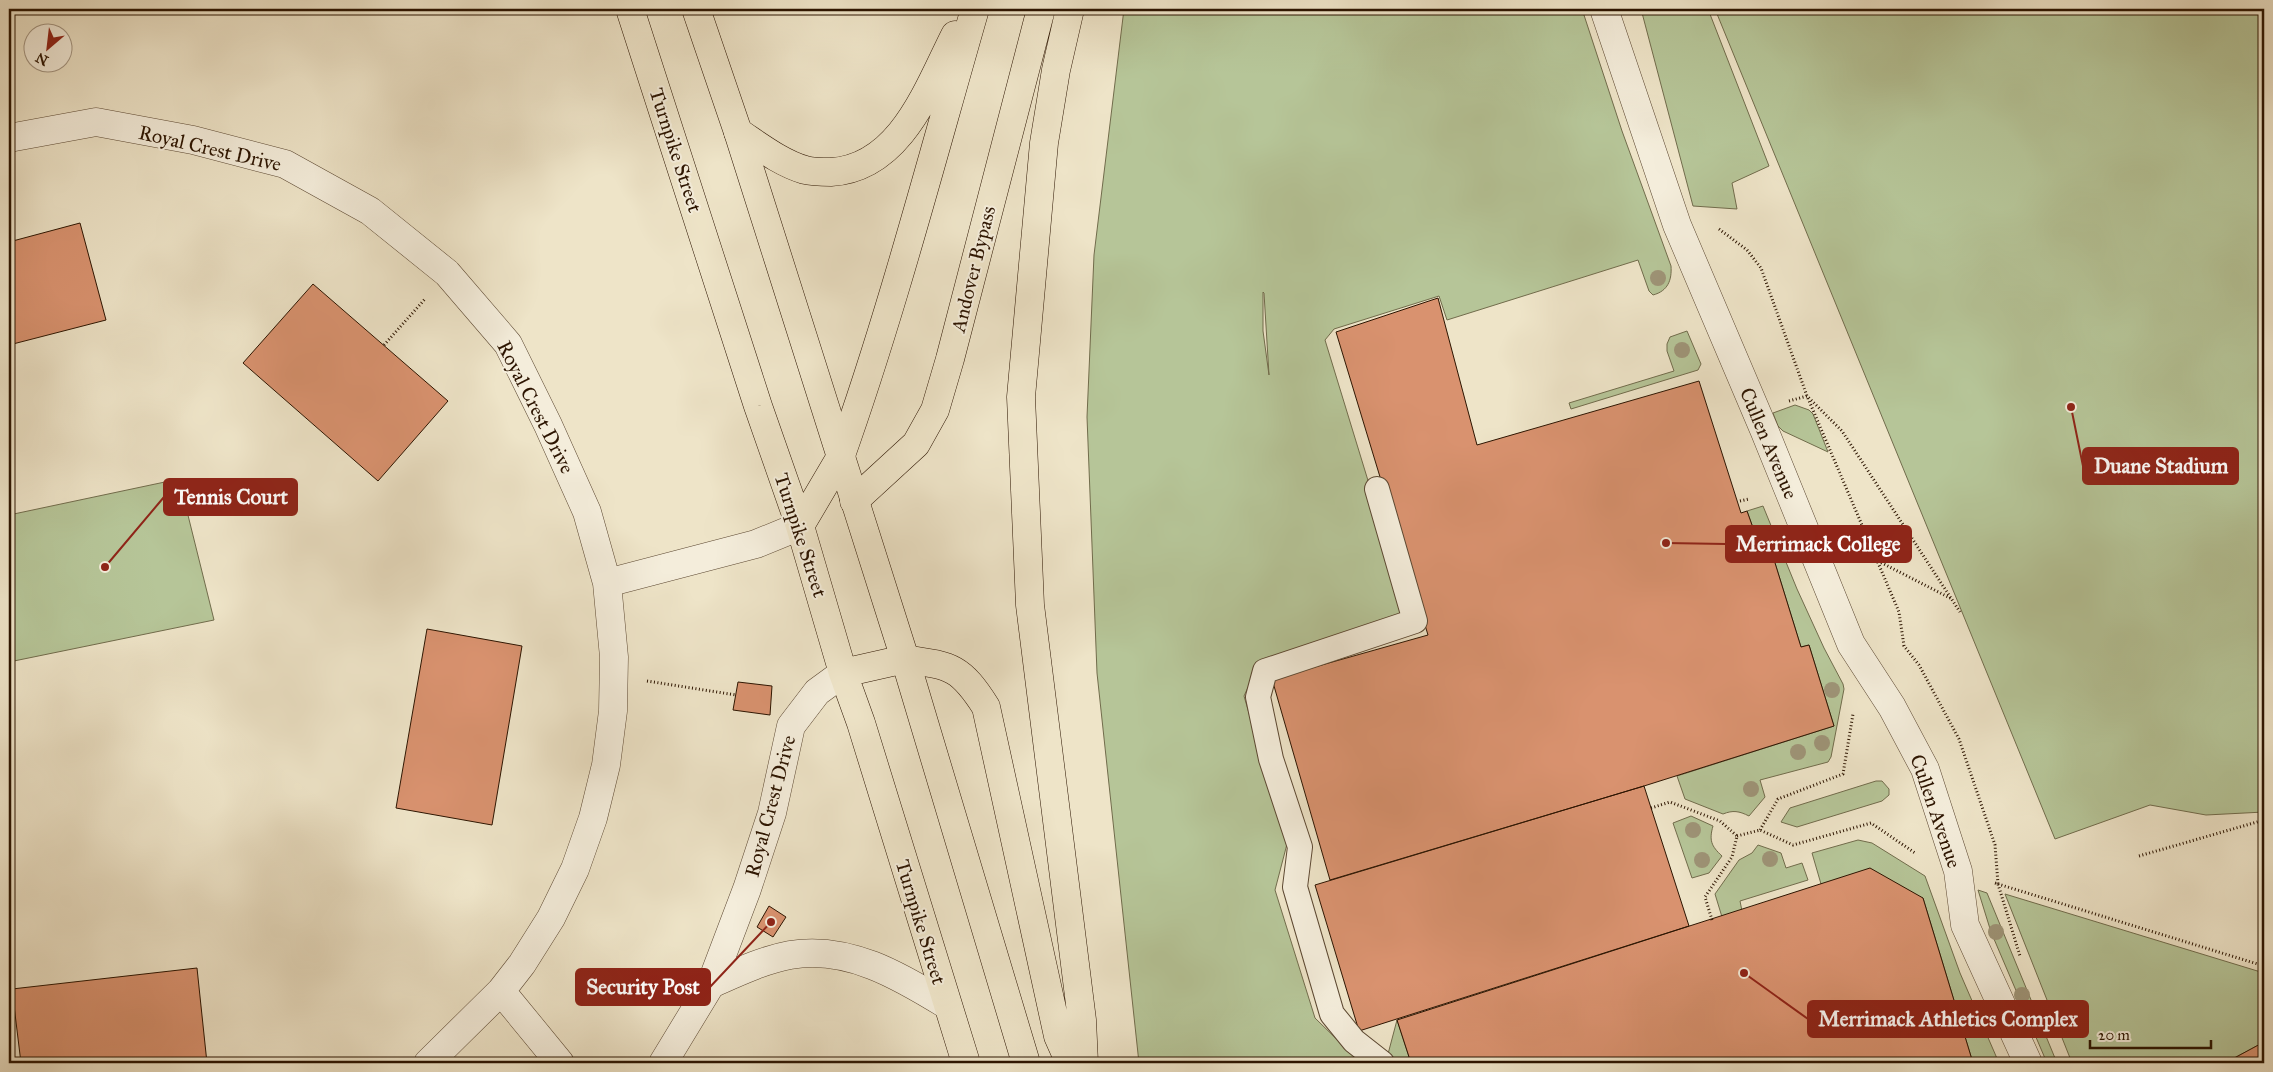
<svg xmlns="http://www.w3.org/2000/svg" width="2273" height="1072" font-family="'IM FELL Great Primer',serif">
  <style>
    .green { fill: #b6c598; stroke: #716c4c; fill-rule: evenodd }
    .building { fill: #d9926f; stroke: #2c1400 }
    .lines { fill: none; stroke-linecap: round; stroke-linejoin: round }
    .lane-casing { stroke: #5c4832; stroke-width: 26 }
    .street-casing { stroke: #5c4832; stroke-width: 29 }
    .primary-casing { stroke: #2c1400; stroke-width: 29 }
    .highway-casing { stroke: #2c1400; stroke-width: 29 }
    .path { stroke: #2c1400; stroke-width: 3; stroke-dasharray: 1 2.5; stroke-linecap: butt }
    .lane { stroke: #f4eddb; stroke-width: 24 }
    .street { stroke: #f4eddb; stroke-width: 28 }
    .primary { stroke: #eee4c8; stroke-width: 28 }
    .highway { stroke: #eee4c8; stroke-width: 28 }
    .tree { fill: #9e9477 }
    .labels { text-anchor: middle; stroke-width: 4; stroke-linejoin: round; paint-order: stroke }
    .street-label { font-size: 20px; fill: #2c1400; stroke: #f4eddb }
    .leader { fill: none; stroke: #8f2418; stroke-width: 2 }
    .callout-dot { fill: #8f2418; stroke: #f4eddb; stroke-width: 2 }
    .callout { fill: #8f2418; stroke: #8f2418; stroke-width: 2 }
    .callout-label { font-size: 21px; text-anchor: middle; font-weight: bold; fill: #fff }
  </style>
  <rect width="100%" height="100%" fill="#eee4c8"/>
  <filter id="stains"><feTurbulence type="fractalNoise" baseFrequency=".004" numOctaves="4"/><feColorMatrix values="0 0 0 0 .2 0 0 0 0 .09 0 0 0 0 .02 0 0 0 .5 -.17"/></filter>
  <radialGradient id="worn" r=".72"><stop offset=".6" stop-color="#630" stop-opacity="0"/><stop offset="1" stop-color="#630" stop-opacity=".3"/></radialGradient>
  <path class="green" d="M1124 9H1582L1622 131 1671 266C1672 280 1668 291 1653 295L1649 291 1638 260 1447 320 1439 296 1334 329 1325 340 1407 608 1402 617 1258 666 1244 696 1287 844 1275 890 1315 1018 1361 1063H1139L1097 673 1087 417 1094 255ZM1263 292 1264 293 1269 375 1263 331Z
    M1641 9H1708L1769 166 1732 183 1737 209 1693 206Z
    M1715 9H2264V812L2206 815 2150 805 2055 839Z
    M1687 331 1701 364 1698 370 1571 409 1569 403 1674 371 1667 351V344L1670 337Z
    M1795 405 1809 410 1813 414 1828 452 1783 431 1778 426 1773 413Z
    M179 479 214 620 9 662V515Z
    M1763 506 1797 589 1824 648 1843 684 1844 689 1831 757 1828 762 1760 780 1765 797 1749 816C1739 811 1733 810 1723 814L1685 799 1677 776 1834 726 1809 645 1801 647 1771 550 1762 553 1747 511Z
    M1876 781H1882L1889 789V795L1882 801 1797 827 1781 822 1790 808Z
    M1691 816 1713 826C1709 840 1711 846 1722 856L1709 873 1692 878 1673 823Z
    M1858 840 1872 843 1925 876 1960 973 1999 1063H1973L1923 898 1821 884 1812 853Z
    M1758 845 1781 853 1786 868 1802 863 1808 880 1740 901 1742 911 1722 917 1715 894 1739 860 1752 853Z
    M1978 890 1987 893 2057 1063H2047L1991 932Z
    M2005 894 2264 973V1042L2225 1063H2072Z
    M1397 1020 1411 1063H1391L1388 1054Z"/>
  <path class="building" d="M80 223 106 320 9 345V242Z
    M313 284 448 401 378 481 243 363Z
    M1438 298 1477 445 1699 381 1741 513 1747 511 1762 553 1771 550 1801 647 1809 645 1834 726 1644 786 1330 880 1272 679 1428 635 1336 332Z
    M427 629 522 646 492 825 396 808Z
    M738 682 772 686 770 715 733 710Z
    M1644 786 1689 926 1359 1031 1315 885Z
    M1870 868 1923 898 1973 1063H1411L1397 1020Z
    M769 906 786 917 773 937 757 927Z
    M197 968 207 1063H21L12 989Z
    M2264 1042V1063H2225Z"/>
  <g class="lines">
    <defs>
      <path id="lane" d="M1377 489 1415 621 1265 671 1258 697 1271 759 1300 847 1295 887 1332 1014 1354 1041 1382 1063"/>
      <path id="street" d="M1604 9 1677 225 1765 432 1851 644 1892 707 1925 769 1958 871 1965 925 2028 1063
        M9 138 96 122 193 140 285 164 370 211 447 273 508 344 548 425 587 512 607 583 614 657 613 711 606 765 593 818 575 869 551 918 522 964 501 991 428 1063
        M607 583 756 544 800 526
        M711 984C736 973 763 960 790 955 848 945 900 976 947 1005
        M501 991 560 1063
        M663 1063 711 984 747 889 772 813 791 726 817 692 843 673"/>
      <path id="primary" d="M1070 9 1056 70 1044 143 1021 397 1030 605 1082 1020 1084 1063
        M738 132C759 146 781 163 805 170 813 172 823 172 831 172 901 168 928 88 955 35
        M840 458C892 312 932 158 975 9
        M854 501 916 444 935 410 950 359 1041 9
        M905 659C951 666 960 666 986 707L1058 1036 1070 1063"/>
      <path id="highway" d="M630 9 758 406 800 526 843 673 861 723 966 1063
        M696 9 738 132 905 659 1026 1063
        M800 526 840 458
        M843 673 905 659"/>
    </defs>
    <use href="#lane" class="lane-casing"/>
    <use href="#street" class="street-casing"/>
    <use href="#primary" class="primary-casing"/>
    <use href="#highway" class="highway-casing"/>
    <path class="path" d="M1719 229 1747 250 1761 268 1807 396 1899 612 1904 646 1919 665 1959 739 1995 845 1998 884 1995 883
      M384 345 425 299
      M1789 401 1807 396 1842 431 1960 612
      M1740 501 1749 499
      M1878 561 1952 599
      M647 681 736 695
      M1651 808 1670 802 1720 821 1737 836
      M1760 830 1778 799 1843 774 1853 714
      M1737 836 1760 830 1793 845 1871 823 1915 853
      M2139 856 2264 820
      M1998 884 2264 966
      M1998 884 2020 956
      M1712 920 1705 897 1732 857 1737 836"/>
    <use href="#lane" class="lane"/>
    <use href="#street" class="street"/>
    <use href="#primary" class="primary"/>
    <use href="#highway" class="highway"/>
  </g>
  <g class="tree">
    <circle cx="1658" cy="278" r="8"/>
    <circle cx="1682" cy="350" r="8"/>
    <circle cx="1832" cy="690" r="8"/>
    <circle cx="1822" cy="743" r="8"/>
    <circle cx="1798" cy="752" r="8"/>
    <circle cx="1751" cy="789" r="8"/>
    <circle cx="1693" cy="830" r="8"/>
    <circle cx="1770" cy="859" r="8"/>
    <circle cx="1702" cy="860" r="8"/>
    <circle cx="1996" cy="932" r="8"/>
    <circle cx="2022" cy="995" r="8"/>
  </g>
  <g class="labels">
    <g class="street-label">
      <text transform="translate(210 148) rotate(13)" y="7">Royal Crest Drive</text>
      <text transform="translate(676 150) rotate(72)" y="7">Turnpike Street</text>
      <text transform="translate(973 269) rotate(-76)" y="7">Andover Bypass</text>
      <text transform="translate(536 407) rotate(63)" y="7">Royal Crest Drive</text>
      <text transform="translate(1769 443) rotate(67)" y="7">Cullen Avenue</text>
      <text transform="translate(801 535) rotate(72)" y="7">Turnpike Street</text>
      <text transform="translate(770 806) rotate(-75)" y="7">Royal Crest Drive</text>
      <text transform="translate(1936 811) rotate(71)" y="7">Cullen Avenue</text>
      <text transform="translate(921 922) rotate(73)" y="7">Turnpike Street</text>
    </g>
  </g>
  <path class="leader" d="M2071 407L2083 466M105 567L164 497M1666 543L1726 544M771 922L710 987M1744 973L1808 1019"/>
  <g class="callout-dot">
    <circle cx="2071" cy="407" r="5"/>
    <circle cx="105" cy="567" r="5"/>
    <circle cx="1666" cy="543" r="5"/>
    <circle cx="771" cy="922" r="5"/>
    <circle cx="1744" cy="973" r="5"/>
  </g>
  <g class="callout">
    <rect x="2083" y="448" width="155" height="36" rx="5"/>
    <rect x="164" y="479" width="133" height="36" rx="5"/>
    <rect x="1726" y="526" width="185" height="36" rx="5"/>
    <rect x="576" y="969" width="134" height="36" rx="5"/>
    <rect x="1808" y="1001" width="280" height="36" rx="5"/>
  </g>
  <g class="callout-label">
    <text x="2161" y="473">Duane Stadium</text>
    <text x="231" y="504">Tennis Court</text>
    <text x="1818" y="551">Merrimack College</text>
    <text x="643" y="994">Security Post</text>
    <text x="1948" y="1026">Merrimack Athletics Complex</text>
  </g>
  <rect width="2273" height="1072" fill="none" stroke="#eee4c8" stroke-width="30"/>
  <rect x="10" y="10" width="2253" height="1052" fill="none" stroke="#2c1400" stroke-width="2.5"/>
  <rect x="15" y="15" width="2243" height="1042" fill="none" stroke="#2c1400"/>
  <g transform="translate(48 48) rotate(208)"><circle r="24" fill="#f4eddb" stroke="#a49683"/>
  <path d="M0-4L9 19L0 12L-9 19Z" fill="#8f2418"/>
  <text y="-8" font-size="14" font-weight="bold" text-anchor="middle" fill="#2c1400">N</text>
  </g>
  <path d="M2090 1040v8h121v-8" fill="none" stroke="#2c1400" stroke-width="2.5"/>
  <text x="2098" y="1040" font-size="15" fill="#2c1400" stroke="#f4eddb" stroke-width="4" paint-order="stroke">20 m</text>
  <rect width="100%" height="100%" filter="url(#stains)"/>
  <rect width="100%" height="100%" fill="url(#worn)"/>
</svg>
